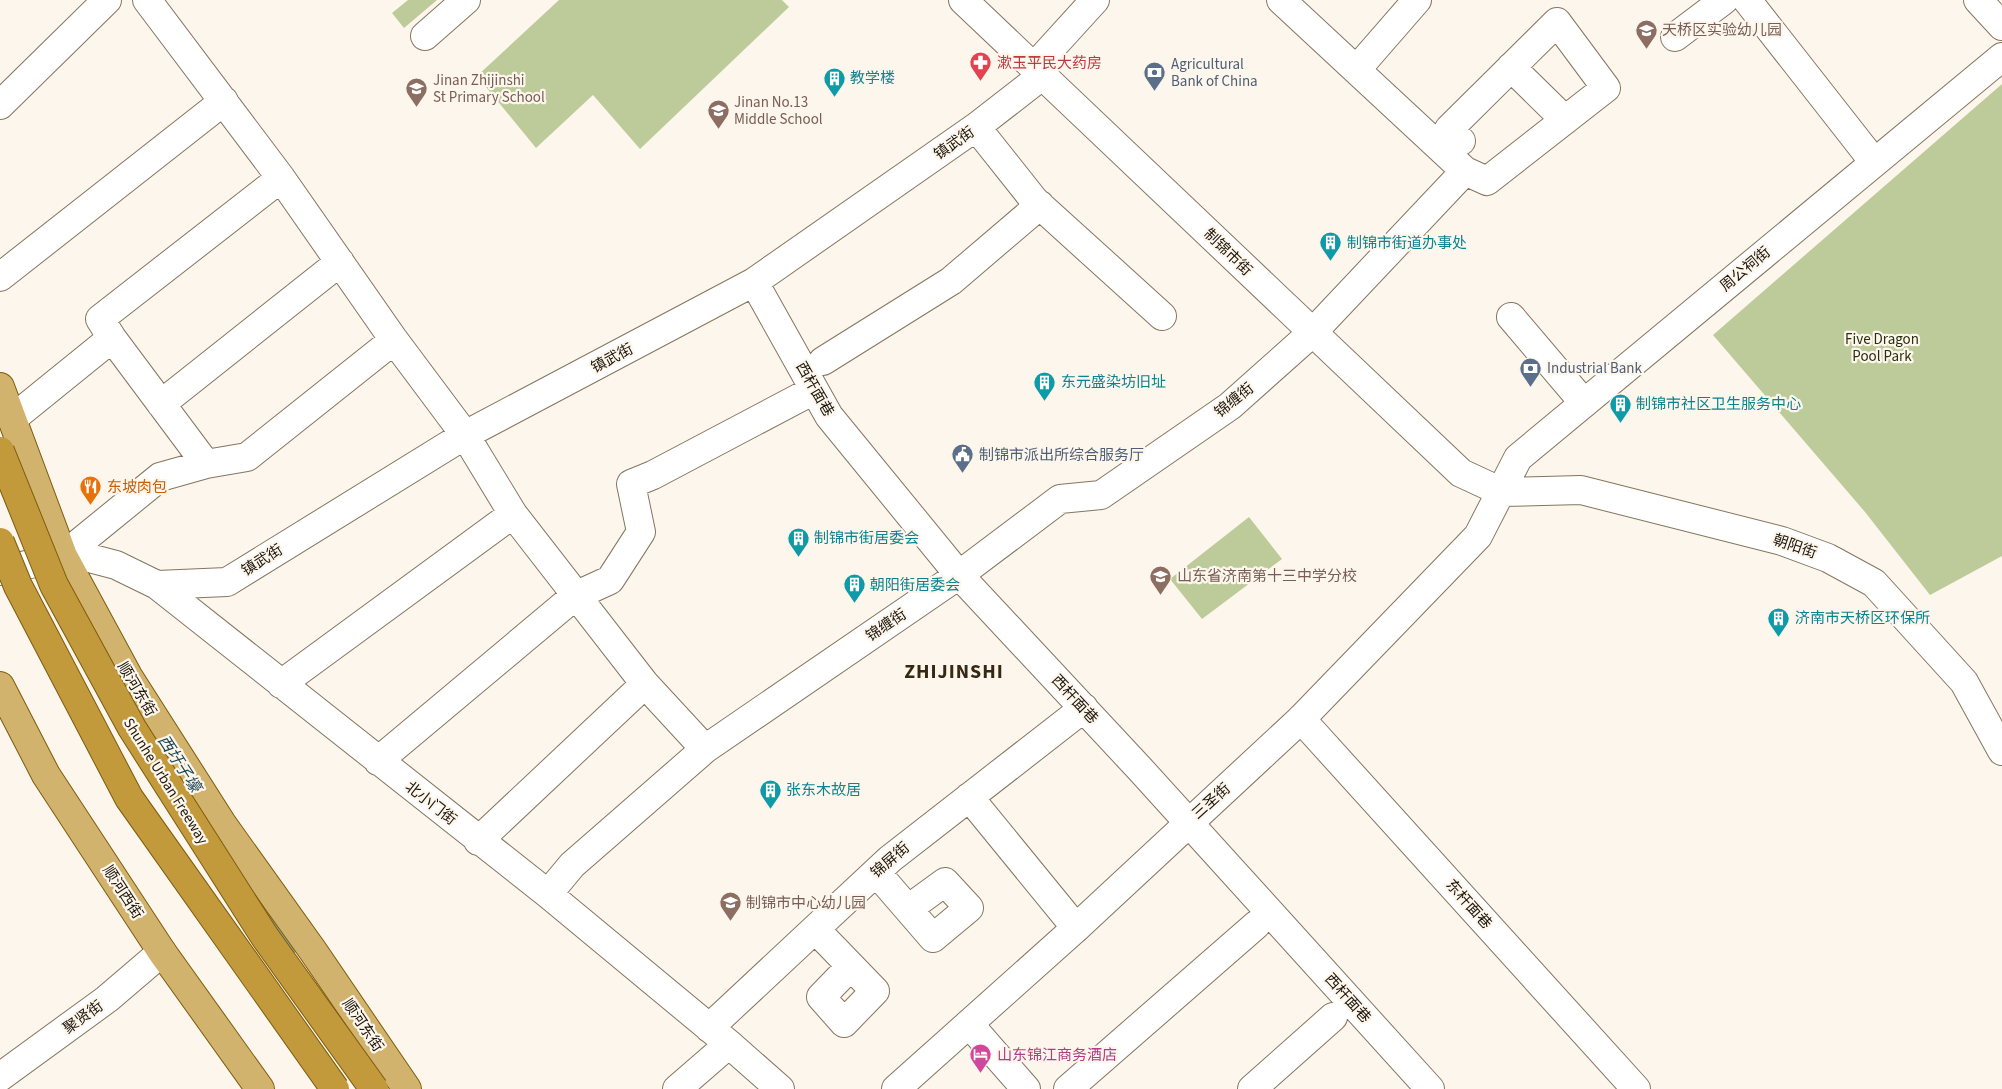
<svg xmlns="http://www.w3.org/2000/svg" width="2002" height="1089" font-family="'Source Sans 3','Noto Sans SC',sans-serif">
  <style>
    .green { fill: #bdcb9a }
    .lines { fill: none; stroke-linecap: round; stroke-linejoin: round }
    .stream { stroke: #86a9b5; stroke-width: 7 }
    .minor-casing { stroke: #85755e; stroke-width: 30 }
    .tertiary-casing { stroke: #85755e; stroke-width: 30 }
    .primary-casing { stroke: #7e5b0c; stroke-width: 30 }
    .minor { stroke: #fff; stroke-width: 28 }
    .tertiary { stroke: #fff; stroke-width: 28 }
    .primary { stroke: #d1b36d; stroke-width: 28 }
    .trunk-bridge-casing { stroke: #7e5b0c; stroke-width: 30; stroke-linecap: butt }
    .trunk-bridge { stroke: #c29a3c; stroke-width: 28 }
    .labels { text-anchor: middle; stroke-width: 4.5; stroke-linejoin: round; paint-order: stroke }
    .education-label { font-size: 15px; fill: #785e54; stroke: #fdf6ec; text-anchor: start }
    .health-label { font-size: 15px; fill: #be3a42; stroke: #fdf6ec; text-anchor: start }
    .service-label { font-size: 15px; fill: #4e5e75; stroke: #fdf6ec; text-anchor: start }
    .culture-label { font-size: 15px; fill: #0d838f; stroke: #fdf6ec; text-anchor: start }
    .street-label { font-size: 15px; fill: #1c150c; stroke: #fdf6ec }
    .park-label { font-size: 15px; fill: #282f0f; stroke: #fdf6ec }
    .food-label { font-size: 15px; fill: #c56008; stroke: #fdf6ec; text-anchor: start }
    .hotel-label { font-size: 15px; fill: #b23c85; stroke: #fdf6ec; text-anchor: start }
    .water-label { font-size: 16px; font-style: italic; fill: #1c4755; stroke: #fdf6ec }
    .district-label { font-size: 20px; font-weight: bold; letter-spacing: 1px; fill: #362813; stroke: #fdf6ec }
  </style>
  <rect width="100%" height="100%" fill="#fdf6ec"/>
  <path class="green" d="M408 0H437L404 28 392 13Z
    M559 0H782L789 7 640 149 593 95 536 148 477 76Z
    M2002 84V556L1930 595 1865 512 1713 335Z
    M1249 517 1282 559 1202 619 1170 579Z"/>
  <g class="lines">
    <path class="stream" d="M268 917 292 951"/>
    <defs>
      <path id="minor" d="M147 0 281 178 394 340 465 435 513 514 645 684 705 749
        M1747 0 1874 162
        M1978 0 2002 26
        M425 36 466 0
        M1675 37 1724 0
        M1034 67 1095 0
        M1511 67 1565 120
        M1357 69 1417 0
        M0 105 107 0
        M976 127 1034 200 1162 316
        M1461 141 1449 129 1557 22 1606 88 1487 181 1465 171
        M0 277 224 101
        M754 282 829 416 959 575 1140 769 1430 1089
        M1511 317 1584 403
        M823 361 951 281 1040 205
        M161 404 340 262
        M12 419 112 338 100 319 281 178
        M206 464 247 457 394 340
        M63 556 160 477 206 464 112 338
        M0 571 74 554 116 565 157 585 548 894 729 1044 780 1089
        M157 585 227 582 465 435 754 282 976 127 1043 75
        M281 684 513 514
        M1301 719 1636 1089
        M378 761 575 596 610 580 641 532 631 484 653 475 814 390
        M969 797 1076 928
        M478 841 645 684
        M876 872 933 938 969 908 945 882 908 909
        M548 894 572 865 705 749 959 575 1060 499 1101 495 1230 406 1313 332 1465 171 1281 0
        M815 929 875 991 844 1023 821 997 851 966
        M969 1024 1026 1089
        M709 1028 890 859 1084 708
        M0 1077 107 999 162 952
        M677 1089 729 1044
        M1068 1089 1256 925
        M1252 1089 1333 1017"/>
      <path id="tertiary" d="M963 0 1461 473 1502 492 1581 490 1782 541 1828 558 1874 583 1964 682 2002 751
        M896 1089 1076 928 1301 719 1478 536 1518 458 2002 57"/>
      <path id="primary" d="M0 387 63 556 128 676 223 825 313 951 407 1089
        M0 686 46 775 162 952 260 1089"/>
    </defs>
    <use href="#minor" class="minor-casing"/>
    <use href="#tertiary" class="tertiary-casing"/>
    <use href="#primary" class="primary-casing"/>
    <use href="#minor" class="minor"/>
    <use href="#tertiary" class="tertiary"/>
    <use href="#primary" class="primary"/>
    <defs>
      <path id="trunk-bridge" d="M0 451 54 585 132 728 265 937 374 1089
        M0 542 18 586 129 798 335 1089"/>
    </defs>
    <use href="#trunk-bridge" class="trunk-bridge-casing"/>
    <use href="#trunk-bridge" class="trunk-bridge"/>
  </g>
  <defs>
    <symbol id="school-pin" viewBox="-11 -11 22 30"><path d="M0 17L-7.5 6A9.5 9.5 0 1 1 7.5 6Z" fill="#8d6e63" stroke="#fdf6ec"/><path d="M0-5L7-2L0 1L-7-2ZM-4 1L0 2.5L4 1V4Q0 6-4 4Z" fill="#fff"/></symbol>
    <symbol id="pharmacy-pin" viewBox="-11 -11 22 30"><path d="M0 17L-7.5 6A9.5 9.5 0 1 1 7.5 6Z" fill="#e0444e" stroke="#fdf6ec"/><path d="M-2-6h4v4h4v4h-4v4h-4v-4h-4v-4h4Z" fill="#fff"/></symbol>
    <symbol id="bank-pin" viewBox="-11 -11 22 30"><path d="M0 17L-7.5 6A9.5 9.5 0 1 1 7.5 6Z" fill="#5c6f8a" stroke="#fdf6ec"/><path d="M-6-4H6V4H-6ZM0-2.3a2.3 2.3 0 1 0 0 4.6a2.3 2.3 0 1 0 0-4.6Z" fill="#fff"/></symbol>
    <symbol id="building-pin" viewBox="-11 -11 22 30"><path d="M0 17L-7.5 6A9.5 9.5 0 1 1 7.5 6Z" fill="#0f9aa8" stroke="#fdf6ec"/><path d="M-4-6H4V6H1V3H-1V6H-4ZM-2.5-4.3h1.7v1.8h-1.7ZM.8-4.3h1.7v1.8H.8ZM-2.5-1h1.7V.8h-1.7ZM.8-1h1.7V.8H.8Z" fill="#fff"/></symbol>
    <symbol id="civic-pin" viewBox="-11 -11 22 30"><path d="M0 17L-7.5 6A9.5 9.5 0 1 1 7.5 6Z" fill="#5c6f8a" stroke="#fdf6ec"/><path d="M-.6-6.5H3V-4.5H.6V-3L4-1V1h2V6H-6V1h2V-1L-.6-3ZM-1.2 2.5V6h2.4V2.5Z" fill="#fff"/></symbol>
    <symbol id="restaurant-pin" viewBox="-11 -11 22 30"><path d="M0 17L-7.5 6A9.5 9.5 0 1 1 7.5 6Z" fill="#e8710a" stroke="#fdf6ec"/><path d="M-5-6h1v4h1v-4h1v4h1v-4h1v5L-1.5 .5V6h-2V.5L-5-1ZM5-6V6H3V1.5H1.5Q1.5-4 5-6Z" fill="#fff"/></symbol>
    <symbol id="hotel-pin" viewBox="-11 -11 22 30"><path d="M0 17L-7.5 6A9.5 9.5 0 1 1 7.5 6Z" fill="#d1479c" stroke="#fdf6ec"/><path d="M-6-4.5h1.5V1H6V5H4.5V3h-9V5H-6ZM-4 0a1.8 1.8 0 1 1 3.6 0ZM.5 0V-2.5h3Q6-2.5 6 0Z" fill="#fff"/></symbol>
  </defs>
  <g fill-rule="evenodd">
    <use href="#school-pin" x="1634" y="18" width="25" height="34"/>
    <use href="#pharmacy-pin" x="968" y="50" width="25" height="34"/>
    <use href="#bank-pin" x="1142" y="60" width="25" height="34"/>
    <use href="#building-pin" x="822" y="66" width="25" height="34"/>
    <use href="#school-pin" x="404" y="76" width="25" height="34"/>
    <use href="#school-pin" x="706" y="98" width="25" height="34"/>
    <use href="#building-pin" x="1318" y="230" width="25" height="34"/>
    <use href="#bank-pin" x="1518" y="356" width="25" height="34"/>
    <use href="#building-pin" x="1032" y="370" width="25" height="34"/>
    <use href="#building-pin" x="1608" y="392" width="25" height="34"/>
    <use href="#civic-pin" x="950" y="442" width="25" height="34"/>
    <use href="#restaurant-pin" x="78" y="474" width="25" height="34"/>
    <use href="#building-pin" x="786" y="526" width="25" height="34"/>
    <use href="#school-pin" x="1148" y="564" width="25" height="34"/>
    <use href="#building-pin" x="842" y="572" width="25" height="34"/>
    <use href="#building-pin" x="1766" y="606" width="25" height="34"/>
    <use href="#building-pin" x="758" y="778" width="25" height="34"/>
    <use href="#school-pin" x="718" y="890" width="25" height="34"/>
    <use href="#hotel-pin" x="968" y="1042" width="25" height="34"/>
  </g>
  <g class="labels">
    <g class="education-label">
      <text x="1662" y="35">天桥区实验幼儿园</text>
      <text x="433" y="85">Jinan Zhijinshi<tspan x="433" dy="17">St Primary School</tspan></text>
      <text x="734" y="107">Jinan No.13<tspan x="734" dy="17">Middle School</tspan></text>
      <text x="1177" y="581">山东省济南第十三中学分校</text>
      <text x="746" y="908">制锦市中心幼儿园</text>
    </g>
    <g class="health-label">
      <text x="997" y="68">漱玉平民大药房</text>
    </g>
    <g class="service-label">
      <text x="1171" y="69">Agricultural<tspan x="1171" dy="17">Bank of China</tspan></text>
      <text x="1547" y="373">Industrial Bank</text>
      <text x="979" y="460">制锦市派出所综合服务厅</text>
    </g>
    <g class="culture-label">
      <text x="850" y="83">教学楼</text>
      <text x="1347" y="248">制锦市街道办事处</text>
      <text x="1061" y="387">东元盛染坊旧址</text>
      <text x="1636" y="409">制锦市社区卫生服务中心</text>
      <text x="814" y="543">制锦市街居委会</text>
      <text x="870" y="590">朝阳街居委会</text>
      <text x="1795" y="623">济南市天桥区环保所</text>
      <text x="786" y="795">张东木故居</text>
    </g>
    <g class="street-label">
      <text transform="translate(954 143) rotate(-35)" y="5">镇武街</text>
      <text transform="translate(1228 252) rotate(44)" y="5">制锦市街</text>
      <text transform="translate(1745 269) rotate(-40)" y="5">周公祠街</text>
      <text transform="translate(612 358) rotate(-28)" y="5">镇武街</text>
      <text transform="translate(815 389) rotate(60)" y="5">西杆面巷</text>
      <text transform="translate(1234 400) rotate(-39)" y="5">锦缠街</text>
      <text transform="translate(1795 546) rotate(19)" y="5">朝阳街</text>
      <text transform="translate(262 560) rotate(-32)" y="5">镇武街</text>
      <text transform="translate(886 625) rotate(-34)" y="5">锦缠街</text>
      <text transform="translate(137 689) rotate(59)" y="5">顺河东街</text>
      <text transform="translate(1075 699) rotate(47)" y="5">西杆面巷</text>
      <text transform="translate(166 781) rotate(58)" y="5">Shunhe Urban Freeway</text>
      <text transform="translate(1211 801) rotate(-42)" y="5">三圣街</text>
      <text transform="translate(431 803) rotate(38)" y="5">北小门街</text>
      <text transform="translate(890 860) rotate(-41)" y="5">锦屏街</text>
      <text transform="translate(123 892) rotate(57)" y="5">顺河西街</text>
      <text transform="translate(1469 904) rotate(48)" y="5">东杆面巷</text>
      <text transform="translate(1348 998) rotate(48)" y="5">西杆面巷</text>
      <text transform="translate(83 1017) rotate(-36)" y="5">聚贤街</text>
      <text transform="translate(363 1025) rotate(56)" y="5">顺河东街</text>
    </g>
    <g class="park-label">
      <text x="1882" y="344">Five Dragon<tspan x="1882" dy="17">Pool Park</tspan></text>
    </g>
    <g class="food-label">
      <text x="107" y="492">东坡肉包</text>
    </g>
    <g class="hotel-label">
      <text x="997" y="1060">山东锦江商务酒店</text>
    </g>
    <g class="water-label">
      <text transform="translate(180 763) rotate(57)" y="6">西圩子壕</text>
    </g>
    <g class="district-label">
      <text x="954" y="678">ZHIJINSHI</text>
    </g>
  </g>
</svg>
